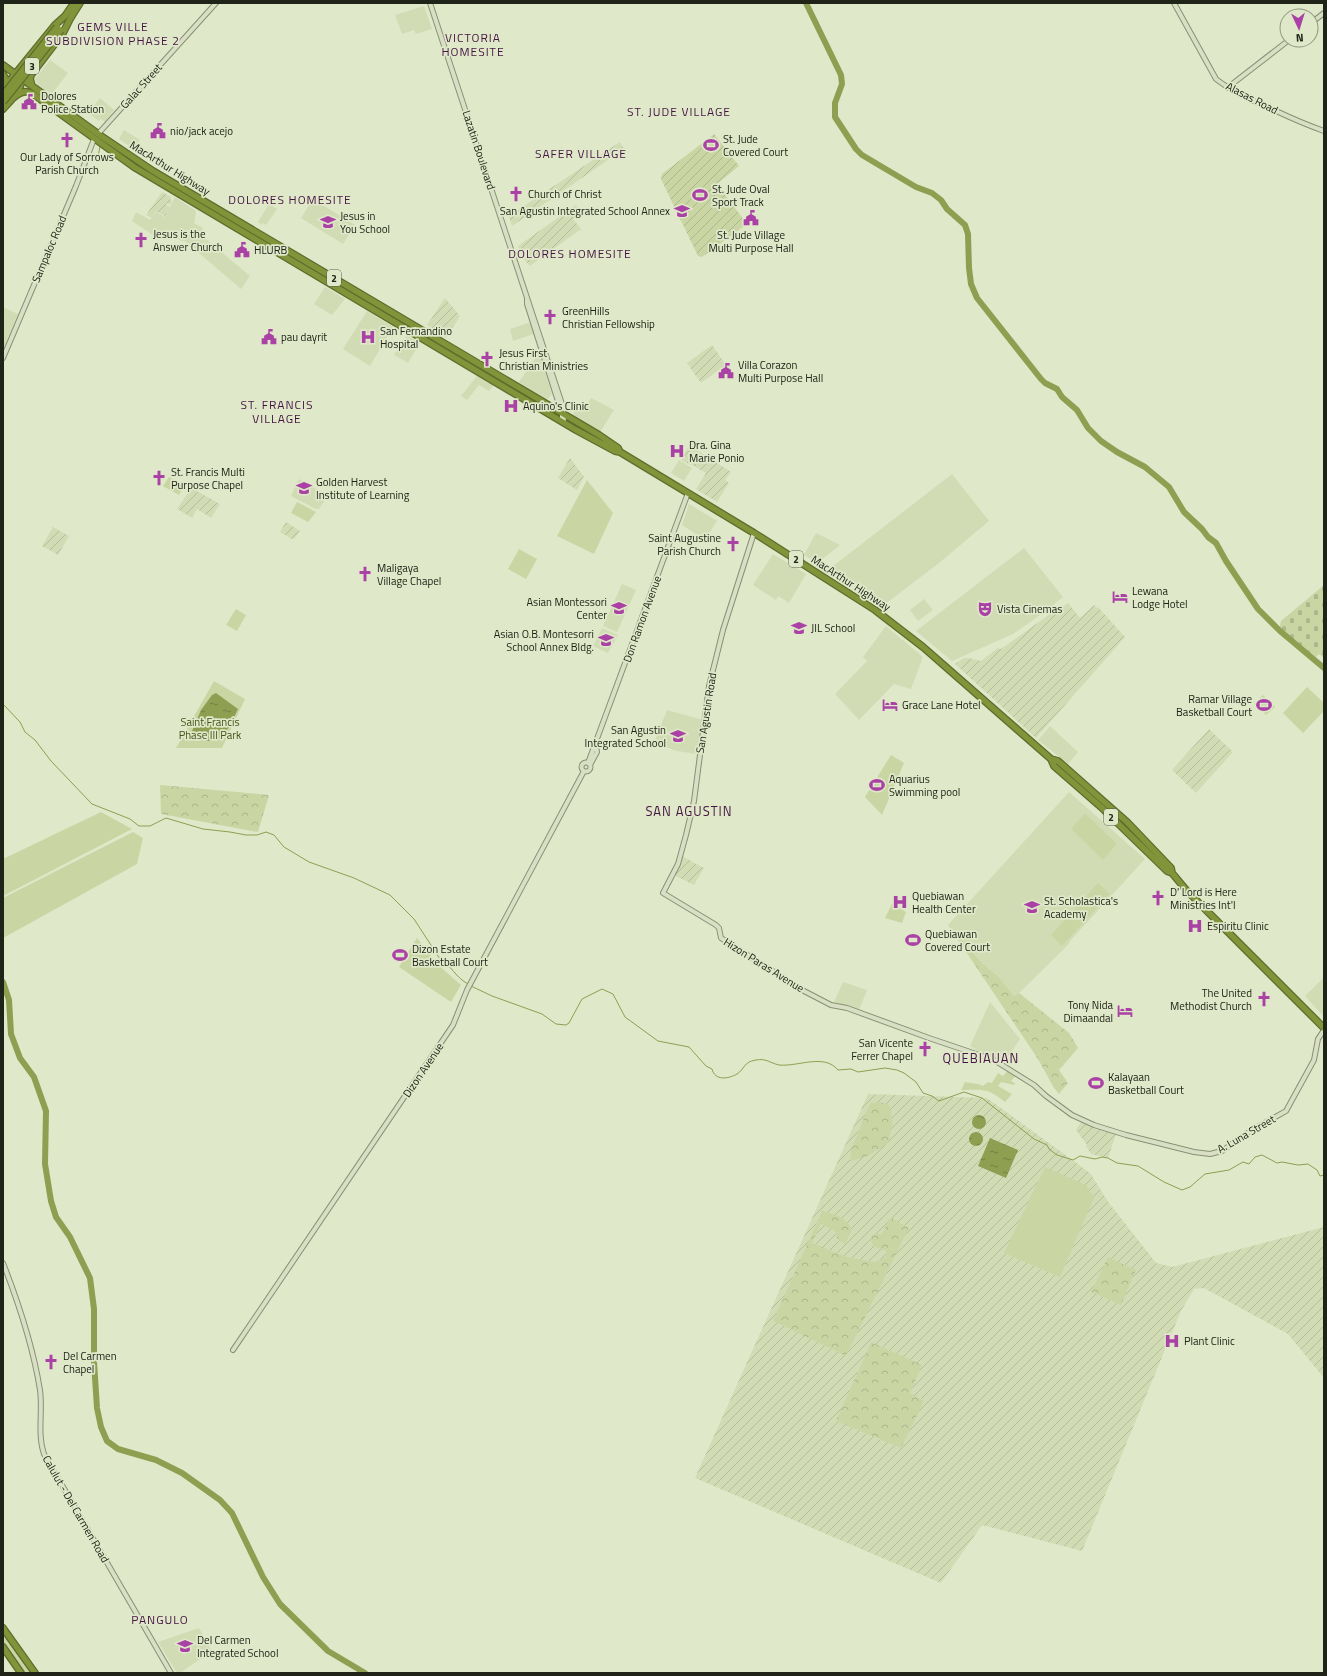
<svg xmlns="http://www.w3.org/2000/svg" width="1327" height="1676" font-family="'Titillium Web',sans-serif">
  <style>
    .built { fill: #d1dcb5 }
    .industrial { fill: url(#industrial-furrows) }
    .green { fill: #c9d6a4 }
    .forest { fill: url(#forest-crowns) }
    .cemetery { fill: url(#cemetery-stones) }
    .garden { fill: url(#garden-furrows) }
    .water { fill: url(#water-ripples) }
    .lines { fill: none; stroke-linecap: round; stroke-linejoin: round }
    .stream { stroke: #8e9f52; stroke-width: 1 }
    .river { stroke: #8e9f52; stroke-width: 6 }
    .secondary-casing { stroke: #889073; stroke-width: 6 }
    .highway-casing { stroke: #5f6c2d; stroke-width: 8 }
    .secondary { stroke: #d9dfc4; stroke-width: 4 }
    .highway { stroke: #819439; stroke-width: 5.5 }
    .highway-bridge-casing { stroke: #5f6c2d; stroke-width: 8; stroke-linecap: butt }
    .highway-bridge { stroke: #819439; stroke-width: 5.5 }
    .labels { text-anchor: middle; stroke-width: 3.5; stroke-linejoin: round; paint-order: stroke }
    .shield { fill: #dfe8c8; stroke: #595e4c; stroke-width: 1 }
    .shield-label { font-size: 10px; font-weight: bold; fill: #202317 }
    .street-label { font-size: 11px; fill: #202317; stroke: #dfe8c8 }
    .poi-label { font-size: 11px; fill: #202317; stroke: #dfe8c8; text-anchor: start }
    .park-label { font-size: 11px; fill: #465118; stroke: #dfe8c8 }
    .neighbourhood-label { font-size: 12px; letter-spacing: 1px; fill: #451343; stroke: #dfe8c8 }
    .quarter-label { font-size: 13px; letter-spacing: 1px; fill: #451343; stroke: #dfe8c8 }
  </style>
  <defs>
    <pattern id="industrial-furrows" width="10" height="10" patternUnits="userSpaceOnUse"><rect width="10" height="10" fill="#d1dcb5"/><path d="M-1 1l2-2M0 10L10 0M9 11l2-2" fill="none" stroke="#b3bc9b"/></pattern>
    <pattern id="forest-crowns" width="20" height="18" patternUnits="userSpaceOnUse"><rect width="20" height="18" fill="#c9d6a4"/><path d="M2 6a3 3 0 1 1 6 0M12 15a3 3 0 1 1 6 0" fill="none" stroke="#acb78c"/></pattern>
    <pattern id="cemetery-stones" width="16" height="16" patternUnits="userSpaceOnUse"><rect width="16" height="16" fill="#c9d6a4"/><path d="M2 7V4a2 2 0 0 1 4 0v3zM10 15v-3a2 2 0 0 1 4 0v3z" fill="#acb78c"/></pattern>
    <pattern id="garden-furrows" width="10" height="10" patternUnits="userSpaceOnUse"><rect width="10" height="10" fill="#c9d6a4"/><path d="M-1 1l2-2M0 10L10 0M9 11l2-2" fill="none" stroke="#acb78c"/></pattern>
    <pattern id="water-ripples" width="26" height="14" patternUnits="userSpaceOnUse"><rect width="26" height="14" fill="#8e9f52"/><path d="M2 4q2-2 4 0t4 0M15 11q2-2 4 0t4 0" fill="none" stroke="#748143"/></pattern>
  </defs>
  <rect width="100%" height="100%" fill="#dfe8c8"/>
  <path class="built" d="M424 6 432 29 416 34 414 30 402 34 395 15Z
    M50 60 68 73 51 95 38 85 35 79Z
    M100 98 114 110 105 122 101 119 99 121 88 113Z
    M124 130 140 140 134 149 119 139Z
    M175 197 196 211 194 223 203 228 200 234 250 276 241 289 185 241H181L170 233 166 234 160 240 132 221 136 212 150 220 156 212 165 217Z
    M313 199 355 225 343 244 301 218Z
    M269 204 277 209 266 225 263 223 262 225 258 222Z
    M325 287 345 299 332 315 314 304Z
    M3 307 18 314 3 350Z
    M367 311 393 327 370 366 343 349Z
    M531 322 534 334 513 341 510 329Z
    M407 335 420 343 408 363 394 355Z
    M539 353 552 394 545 402 527 392 519 382Z
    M477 376 494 385 489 391 479 385 467 400 461 396Z
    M591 398 614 410 600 432 578 419 573 414 579 406 585 409Z
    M679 460 692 468 684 481 671 473Z
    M952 474 989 521 939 563 884 605 828 570Z
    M299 479 328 496 319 509H316L291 496Z
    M689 504 717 521 705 540 682 525Z
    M816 533 840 545 820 561 815 558 813 560 804 555Z
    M1024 548 1063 597 1043 613 1013 634 952 661 916 631Z
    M773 554 806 574 789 603 778 596 776 600 753 585Z
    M622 584 636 590 617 632 603 626Z
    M924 599 933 610 918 621 910 610Z
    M886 626 923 657 911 689 894 684 859 720 835 694 867 661 863 657Z
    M602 628 618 635 608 653 593 646Z
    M667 710 703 720 697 754 677 751 654 743Z
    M1050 726 1078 752 1068 764 1038 740Z
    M1069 792 1145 859 1070 941 1068 945 1019 993 1014 996 999 977 983 964 948 925Z
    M1324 977V1017L1305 996Z
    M843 982 867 990 859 1010 834 1002Z
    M990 1002 1020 1039 1004 1063 988 1057 970 1046Z
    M199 1628 212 1651 180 1673H177L158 1642Z"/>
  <path class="industrial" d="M620 142 624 149 512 226 509 216Z
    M162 192 171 197 170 199 172 201 170 205 167 203 166 205 170 207 165 216 156 211 152 218 146 215Z
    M576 205 581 212 573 219 581 229 530 266 522 257 518 246Z
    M445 298 460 316 446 338 427 325Z
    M712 345 726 365 701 383 687 363Z
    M689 446 699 452 691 465 681 460Z
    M700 452 731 472 725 480 729 483 717 502 696 489 706 473 692 465Z
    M570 458 584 477 577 490 558 478Z
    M193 489 220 504 211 518 197 509 192 518 177 509 190 490Z
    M286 522 300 531 295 538 292 539 280 532Z
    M53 527 69 536 58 555 42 546Z
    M1068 603 1080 618 1094 605 1097 608 1098 607 1125 637 1036 738 955 664 964 658H969L981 661 998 648 1001 649 1053 612H1057Z
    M1209 729 1233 752 1196 793 1172 770Z
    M682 856 704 868 694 885 674 875 680 866Z
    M868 1094 987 1098 1090 1173 1109 1203 1156 1263 1172 1267 1324 1227V1378L1288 1334 1204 1288 1194 1289 1181 1311 1082 1551 982 1525 941 1583 695 1478Z
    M1082 1120 1116 1134 1108 1158 1091 1154 1086 1146 1087 1145 1076 1130Z"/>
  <path class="green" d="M169 477 184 486 179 495 163 486Z
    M587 480 613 513 594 554 557 536Z
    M297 502 316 512 308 522 291 513Z
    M519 549 537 559 526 579 508 569Z
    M236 609 246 615 237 631 226 625Z
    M214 681 245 699 222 748H176Z
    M1307 687 1324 703V711L1303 733 1283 713Z
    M1263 695 1275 707 1266 715 1254 704Z
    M891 755 904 763 882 815 865 797Z
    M101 812 132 829 3 896V859Z
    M1085 813 1117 844 1103 860 1071 829Z
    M133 832 143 838 137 864 3 938V898Z
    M1098 883 1110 894 1062 946 1051 935Z
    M892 904 906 912 902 923 885 918Z
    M417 938 437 964 461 985 451 1002 399 967Z
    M1009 1069 1017 1074 1011 1081 1015 1083 1014 1085 1001 1082 998 1086 1012 1094 1005 1102C986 1087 984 1090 961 1090L965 1082 978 1084 983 1086 988 1082 992 1083 998 1073 1003 1076Z
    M1045 1167 1086 1185 1094 1198 1060 1277 1004 1253Z
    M3 1631 32 1673H23L3 1643Z"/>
  <path class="forest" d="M160 785 269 795 258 832 161 814Z
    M948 925 983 964 999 977 1014 996 1019 993 1069 1033 1078 1048 1059 1070 1068 1083 1059 1094 1054 1088 1038 1059Z
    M880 1102 889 1105 893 1121 888 1143 866 1157 850 1161 851 1150 870 1103Z
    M822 1211C835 1214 847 1217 852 1230L845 1244 838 1240 835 1231 821 1224 812 1243 847 1257 875 1262 886 1257V1251L873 1246 870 1238 874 1234H882L890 1217 909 1228 846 1356 773 1321Z
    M1108 1257 1136 1270 1121 1305 1091 1292Z
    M871 1342 922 1365 910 1393 924 1401 901 1448 836 1421Z"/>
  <path class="cemetery" d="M1324 585V658L1319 654 1316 657 1279 629 1281 621Z"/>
  <path class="garden" d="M714 134 739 166 717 184 747 224 702 257 698 256 661 179 662 174Z"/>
  <path class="water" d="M216 693 238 709 230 726 219 739 208 741 190 736 201 710 212 695Z
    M972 1122a7 7 0 1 1 14 0a7 7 0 1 1-14 0Z
    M969 1139a7 7 0 1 1 14 0a7 7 0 1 1-14 0Z
    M990 1138 1018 1150 1006 1178 978 1166Z"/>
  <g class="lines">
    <path class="stream" d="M98 156 100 147
      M3 704 20 722 25 732 35 740 51 761 92 804 130 819 139 826H150L166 818 203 829 230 832 246 835H257L266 832 274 835 284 847 309 862 354 878 390 895 414 919 440 959C451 965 456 978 468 984
      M471 986 492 996 542 1014 556 1024 566 1025 569 1023 582 999 602 989 613 994 625 1017 658 1041 689 1047 706 1066 712 1069C715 1081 728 1079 737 1074 745 1069 743 1062 756 1060 766 1058 770 1063 779 1065 798 1067 824 1053 838 1070L851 1069 858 1072 885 1068 897 1070 904 1073 916 1082 923 1093 932 1096 939 1101 964 1092 982 1098 1034 1139 1047 1145 1049 1149 1057 1155 1073 1160 1080 1156 1095 1159 1102 1157 1108 1158 1117 1163 1138 1166 1164 1182 1182 1190 1190 1187 1205 1174 1229 1170 1243 1162 1249 1164 1255 1157 1262 1155 1277 1163 1282 1162 1298 1165 1308 1164 1317 1170 1320 1176 1324 1175"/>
    <path class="river" d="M806 3 841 75 842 84 835 103V117L856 149 862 155 916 187 932 193 941 200 947 209 965 225 968 234 969 268 971 284 977 298 1041 379 1045 383 1057 389 1062 397 1077 410 1088 428 1101 441 1117 452 1145 467 1169 487 1184 512 1202 529 1208 537 1216 543 1226 561 1258 609 1280 631 1324 668
      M3 982 9 1000 11 1034 20 1058 34 1077 46 1111 45 1164 51 1201 56 1217 70 1237 90 1278 94 1309V1362L97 1408 101 1427 107 1441 118 1449 156 1460 182 1473 220 1500 232 1513 263 1577 280 1604 328 1651 365 1673"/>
    <defs>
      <path id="secondary" d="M430 3 563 407 564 423
        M1174 3 1216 79C1234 93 1254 101 1274 110 1291 118 1307 125 1324 131
        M1311 23 1324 13
        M1227 88 1289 40
        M98 134 216 3
        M527 299V304L562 414V421
        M3 358 76 186 94 139
        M754 533 723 630 709 686 694 801 686 835 678 864 663 893 716 925 719 928 721 938 804 991 831 1005 847 1008 929 1038 994 1060 1034 1085 1046 1096 1072 1115 1094 1125 1126 1135 1194 1152 1210 1154 1222 1151 1252 1130 1286 1111 1314 1060 1318 1039 1324 1030
        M581.5 767a4.5 4.5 0 1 1 9 0a4.5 4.5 0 1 1-9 0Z
        M588 763 688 493
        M590 765 597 752 596 745
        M3 1263C19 1304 33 1346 40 1390 43 1411 37 1434 44 1454L171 1673
        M233 1350 453 1025 467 990 584 771"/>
      <path id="highway" d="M70 19 80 3
        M3 65 101 136 153 171 599 435 618 448 620 452
        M3 74 5 78 3 84
        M32 86 30 79 31 75 63 33 71 17
        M3 89 55 25 65 16 74 3
        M9 101C17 95 23 88 33 94L134 167 576 430 615 451 620 452 754 533 875 610 923 647 1051 759 1054 766 1101 807 1167 871 1172 873
        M3 109C10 101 23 90 21 78
        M1051 759 1058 761 1127 822 1171 868 1172 873 1187 891 1324 1028
        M3 1628 35 1673
        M3 1647 21 1673"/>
    </defs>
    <use href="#secondary" class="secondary-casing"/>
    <use href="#highway" class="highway-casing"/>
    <use href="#secondary" class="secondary"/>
    <use href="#highway" class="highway"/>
    <defs>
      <path id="highway-bridge" d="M3 95 57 27
        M3 102 61 30"/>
    </defs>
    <use href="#highway-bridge" class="highway-bridge-casing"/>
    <use href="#highway-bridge" class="highway-bridge"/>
  </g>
  <defs>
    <symbol id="civic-bare" viewBox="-9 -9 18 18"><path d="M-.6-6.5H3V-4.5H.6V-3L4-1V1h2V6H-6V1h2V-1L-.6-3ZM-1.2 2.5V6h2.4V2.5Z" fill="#aa42a5" stroke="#dfe8c8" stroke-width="2.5" paint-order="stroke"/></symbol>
    <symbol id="church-bare" viewBox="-9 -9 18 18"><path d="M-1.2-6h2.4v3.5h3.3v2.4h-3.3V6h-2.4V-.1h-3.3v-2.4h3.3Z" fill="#aa42a5" stroke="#dfe8c8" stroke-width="2.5" paint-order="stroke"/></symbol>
    <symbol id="stadium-bare" viewBox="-9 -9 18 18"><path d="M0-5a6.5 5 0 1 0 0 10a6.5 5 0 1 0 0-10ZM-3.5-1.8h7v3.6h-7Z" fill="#aa42a5" stroke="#dfe8c8" stroke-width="2.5" paint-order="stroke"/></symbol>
    <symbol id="school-bare" viewBox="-9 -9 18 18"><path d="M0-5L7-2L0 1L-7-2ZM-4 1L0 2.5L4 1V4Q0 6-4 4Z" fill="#aa42a5" stroke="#dfe8c8" stroke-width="2.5" paint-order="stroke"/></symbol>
    <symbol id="hospital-bare" viewBox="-9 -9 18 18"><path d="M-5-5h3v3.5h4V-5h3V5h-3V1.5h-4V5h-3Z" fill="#aa42a5" stroke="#dfe8c8" stroke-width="2.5" paint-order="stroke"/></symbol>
    <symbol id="hotel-bare" viewBox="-9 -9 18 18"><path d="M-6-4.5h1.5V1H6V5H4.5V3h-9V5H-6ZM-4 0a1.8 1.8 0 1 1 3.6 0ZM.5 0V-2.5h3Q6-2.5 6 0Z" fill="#aa42a5" stroke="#dfe8c8" stroke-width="2.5" paint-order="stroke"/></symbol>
    <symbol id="theatre-bare" viewBox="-9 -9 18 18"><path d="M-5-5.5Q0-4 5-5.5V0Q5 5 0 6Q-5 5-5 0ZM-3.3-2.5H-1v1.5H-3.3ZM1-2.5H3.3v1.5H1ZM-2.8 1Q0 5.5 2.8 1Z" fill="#aa42a5" stroke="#dfe8c8" stroke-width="2.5" paint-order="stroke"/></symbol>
  </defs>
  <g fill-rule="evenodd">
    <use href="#civic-bare" x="18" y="91" width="22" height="22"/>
    <use href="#civic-bare" x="147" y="120" width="22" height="22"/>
    <use href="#church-bare" x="56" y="129" width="22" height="22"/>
    <use href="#stadium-bare" x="700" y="134" width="22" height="22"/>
    <use href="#church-bare" x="505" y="183" width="22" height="22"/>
    <use href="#stadium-bare" x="689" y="184" width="22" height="22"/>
    <use href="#school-bare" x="671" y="200" width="22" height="22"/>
    <use href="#civic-bare" x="740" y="207" width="22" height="22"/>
    <use href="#school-bare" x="317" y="211" width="22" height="22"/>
    <use href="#church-bare" x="130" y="229" width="22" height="22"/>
    <use href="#civic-bare" x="231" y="239" width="22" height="22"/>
    <use href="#church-bare" x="539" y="306" width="22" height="22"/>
    <use href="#civic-bare" x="258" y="326" width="22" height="22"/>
    <use href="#hospital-bare" x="357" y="326" width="22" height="22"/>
    <use href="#church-bare" x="476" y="348" width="22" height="22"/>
    <use href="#civic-bare" x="715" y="360" width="22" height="22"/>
    <use href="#hospital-bare" x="500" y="395" width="22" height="22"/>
    <use href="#hospital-bare" x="666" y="440" width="22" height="22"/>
    <use href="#church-bare" x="148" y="467" width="22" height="22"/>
    <use href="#school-bare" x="293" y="477" width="22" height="22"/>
    <use href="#church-bare" x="722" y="533" width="22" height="22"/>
    <use href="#church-bare" x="354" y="563" width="22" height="22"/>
    <use href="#hotel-bare" x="1109" y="586" width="22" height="22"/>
    <use href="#school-bare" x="608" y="597" width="22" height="22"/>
    <use href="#theatre-bare" x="974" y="598" width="22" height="22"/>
    <use href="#school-bare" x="788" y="617" width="22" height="22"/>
    <use href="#school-bare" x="595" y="629" width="22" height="22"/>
    <use href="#hotel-bare" x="879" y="694" width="22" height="22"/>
    <use href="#stadium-bare" x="1253" y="694" width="22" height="22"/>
    <use href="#school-bare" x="667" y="725" width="22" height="22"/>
    <use href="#stadium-bare" x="866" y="774" width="22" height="22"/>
    <use href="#church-bare" x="1147" y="887" width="22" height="22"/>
    <use href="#hospital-bare" x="889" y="891" width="22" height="22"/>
    <use href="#school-bare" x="1021" y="896" width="22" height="22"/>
    <use href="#hospital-bare" x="1184" y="915" width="22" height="22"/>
    <use href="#stadium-bare" x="902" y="929" width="22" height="22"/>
    <use href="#stadium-bare" x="389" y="944" width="22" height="22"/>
    <use href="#church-bare" x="1253" y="988" width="22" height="22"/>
    <use href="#hotel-bare" x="1114" y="1000" width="22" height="22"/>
    <use href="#church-bare" x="914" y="1038" width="22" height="22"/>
    <use href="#stadium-bare" x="1085" y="1072" width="22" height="22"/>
    <use href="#hospital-bare" x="1161" y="1330" width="22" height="22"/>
    <use href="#church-bare" x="40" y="1351" width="22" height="22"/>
    <use href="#school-bare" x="174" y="1635" width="22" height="22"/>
  </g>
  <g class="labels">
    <g class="shield">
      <rect x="25" y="58" width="14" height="16" rx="3"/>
      <rect x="327" y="270" width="14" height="16" rx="3"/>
      <rect x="789" y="551" width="14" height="16" rx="3"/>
      <rect x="1104" y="809" width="14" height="16" rx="3"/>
    </g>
    <g class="shield-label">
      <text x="32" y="70">3</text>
      <text x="334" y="282">2</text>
      <text x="796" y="563">2</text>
      <text x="1111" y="821">2</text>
    </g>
    <g class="street-label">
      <text transform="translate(141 86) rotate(-48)" y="4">Galac Street</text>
      <text transform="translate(1252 98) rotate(27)" y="4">Alasas Road</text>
      <text transform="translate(479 150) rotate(72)" y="4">Lazatin Boulevard</text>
      <text transform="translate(170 168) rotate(32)" y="4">MacArthur Highway</text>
      <text transform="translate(49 249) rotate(-67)" y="4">Sampaloc Road</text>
      <text transform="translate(851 583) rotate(33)" y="4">MacArthur Highway</text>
      <text transform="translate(642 619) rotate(-70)" y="4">Don Ramon Avenue</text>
      <text transform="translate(706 713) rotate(-81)" y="4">San Agustin Road</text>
      <text transform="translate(764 965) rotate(32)" y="4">Hizon Paras Avenue</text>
      <text transform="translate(423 1070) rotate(-56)" y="4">Dizon Avenue</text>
      <text transform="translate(1246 1134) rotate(-30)" y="4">A. Luna Street</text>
      <text transform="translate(76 1509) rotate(60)" y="4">Calulut - Del Carmen Road</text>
    </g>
    <g class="poi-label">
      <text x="41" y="100">Dolores<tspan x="41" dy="13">Police Station</tspan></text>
      <text x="170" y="135">nio/jack acejo</text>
      <text x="723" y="143">St. Jude<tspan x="723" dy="13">Covered Court</tspan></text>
      <text x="67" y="161" text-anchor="middle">Our Lady of Sorrows<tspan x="67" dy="13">Parish Church</tspan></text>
      <text x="712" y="193">St. Jude Oval<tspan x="712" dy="13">Sport Track</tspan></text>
      <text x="528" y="198">Church of Christ</text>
      <text x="670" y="215" text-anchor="end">San Agustin Integrated School Annex</text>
      <text x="340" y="220">Jesus in<tspan x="340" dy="13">You School</tspan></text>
      <text x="153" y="238">Jesus is the<tspan x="153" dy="13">Answer Church</tspan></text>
      <text x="751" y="239" text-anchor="middle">St. Jude Village<tspan x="751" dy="13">Multi Purpose Hall</tspan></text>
      <text x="254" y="254">HLURB</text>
      <text x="562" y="315">GreenHills<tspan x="562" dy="13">Christian Fellowship</tspan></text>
      <text x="380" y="335">San Fernandino<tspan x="380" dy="13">Hospital</tspan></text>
      <text x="281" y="341">pau dayrit</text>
      <text x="499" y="357">Jesus First<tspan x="499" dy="13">Christian Ministries</tspan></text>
      <text x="738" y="369">Villa Corazon<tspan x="738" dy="13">Multi Purpose Hall</tspan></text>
      <text x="523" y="410">Aquino's Clinic</text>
      <text x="689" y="449">Dra. Gina<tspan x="689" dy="13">Marie Ponio</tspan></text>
      <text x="171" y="476">St. Francis Multi<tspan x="171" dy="13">Purpose Chapel</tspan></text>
      <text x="316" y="486">Golden Harvest<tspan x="316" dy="13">Institute of Learning</tspan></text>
      <text x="721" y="542" text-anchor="end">Saint Augustine<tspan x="721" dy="13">Parish Church</tspan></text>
      <text x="377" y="572">Maligaya<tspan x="377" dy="13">Village Chapel</tspan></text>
      <text x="1132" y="595">Lewana<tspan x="1132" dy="13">Lodge Hotel</tspan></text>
      <text x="607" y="606" text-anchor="end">Asian Montessori<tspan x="607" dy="13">Center</tspan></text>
      <text x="997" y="613">Vista Cinemas</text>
      <text x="811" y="632">JIL School</text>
      <text x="594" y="638" text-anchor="end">Asian O.B. Montesorri<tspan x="594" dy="13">School Annex Bldg.</tspan></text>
      <text x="1252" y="703" text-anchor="end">Ramar Village<tspan x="1252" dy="13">Basketball Court</tspan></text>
      <text x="902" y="709">Grace Lane Hotel</text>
      <text x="666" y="734" text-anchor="end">San Agustin<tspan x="666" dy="13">Integrated School</tspan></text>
      <text x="889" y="783">Aquarius<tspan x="889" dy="13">Swimming pool</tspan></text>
      <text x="1170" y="896">D' Lord is Here<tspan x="1170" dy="13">Ministries Int'l</tspan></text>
      <text x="912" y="900">Quebiawan<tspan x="912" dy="13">Health Center</tspan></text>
      <text x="1044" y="905">St. Scholastica's<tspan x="1044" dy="13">Academy</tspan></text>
      <text x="1207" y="930">Espiritu Clinic</text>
      <text x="925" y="938">Quebiawan<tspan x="925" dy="13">Covered Court</tspan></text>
      <text x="412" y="953">Dizon Estate<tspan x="412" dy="13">Basketball Court</tspan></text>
      <text x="1252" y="997" text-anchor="end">The United<tspan x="1252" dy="13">Methodist Church</tspan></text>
      <text x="1113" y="1009" text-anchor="end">Tony Nida<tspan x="1113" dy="13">Dimaandal</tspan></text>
      <text x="913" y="1047" text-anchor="end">San Vicente<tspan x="913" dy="13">Ferrer Chapel</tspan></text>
      <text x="1108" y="1081">Kalayaan<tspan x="1108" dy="13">Basketball Court</tspan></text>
      <text x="1184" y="1345">Plant Clinic</text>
      <text x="63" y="1360">Del Carmen<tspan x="63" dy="13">Chapel</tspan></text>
      <text x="197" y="1644">Del Carmen<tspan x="197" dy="13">Integrated School</tspan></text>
    </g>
    <g class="park-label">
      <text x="210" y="726">Saint Francis<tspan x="210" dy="13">Phase III Park</tspan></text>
    </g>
    <g class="neighbourhood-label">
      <text x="113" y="31">GEMS VILLE<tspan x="113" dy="14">SUBDIVISION PHASE 2</tspan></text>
      <text x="473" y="42">VICTORIA<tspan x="473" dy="14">HOMESITE</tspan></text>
      <text x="679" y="116">ST. JUDE VILLAGE</text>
      <text x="581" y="158">SAFER VILLAGE</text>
      <text x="290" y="204">DOLORES HOMESITE</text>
      <text x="570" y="258">DOLORES HOMESITE</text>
      <text x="277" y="409">ST. FRANCIS<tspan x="277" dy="14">VILLAGE</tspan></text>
      <text x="160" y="1624">PANGULO</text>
    </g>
    <g class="quarter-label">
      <text x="689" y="816">SAN AGUSTIN</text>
      <text x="981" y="1063">QUEBIAUAN</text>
    </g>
  </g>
  <rect width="1327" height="1676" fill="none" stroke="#202317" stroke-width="8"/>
  <g transform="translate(1299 28) rotate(176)"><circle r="19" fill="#dfe8c8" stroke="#939981"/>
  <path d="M0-3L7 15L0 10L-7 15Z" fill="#aa42a5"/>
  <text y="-6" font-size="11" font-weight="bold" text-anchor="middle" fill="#202317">N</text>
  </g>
</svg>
